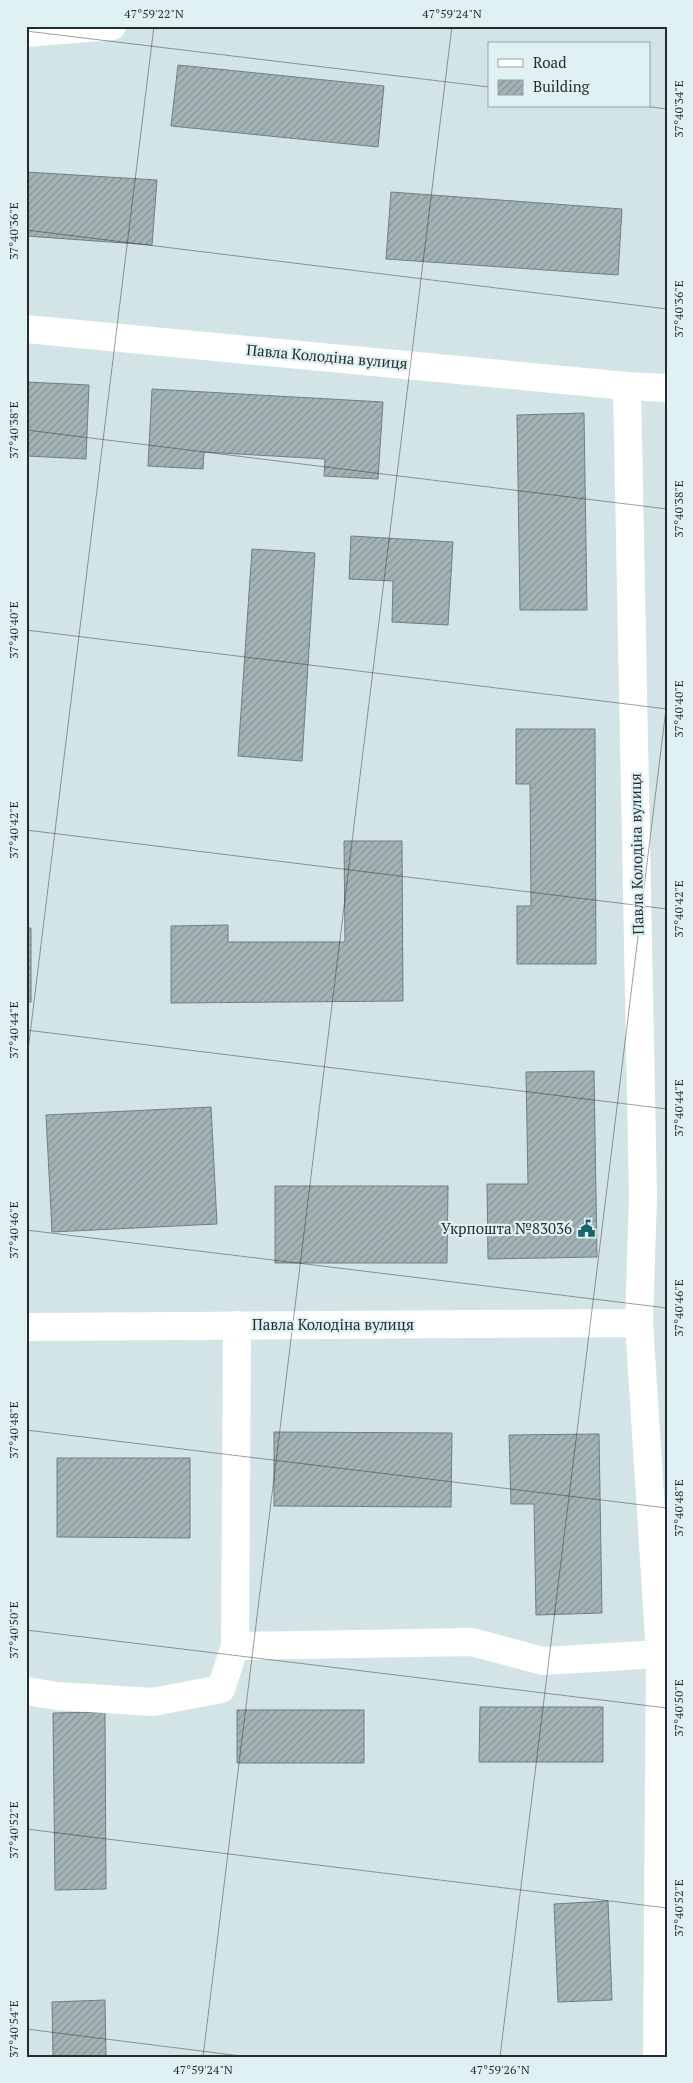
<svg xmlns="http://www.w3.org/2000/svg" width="693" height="2083" font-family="'PT Serif',serif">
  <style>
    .building { fill: url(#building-hatch); stroke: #708082 }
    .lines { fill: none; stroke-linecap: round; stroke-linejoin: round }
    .minor { stroke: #fff; stroke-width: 28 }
    .ticks { fill: none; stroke: #262c2d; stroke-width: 1; stroke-opacity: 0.45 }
    .labels { text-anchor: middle; stroke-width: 4.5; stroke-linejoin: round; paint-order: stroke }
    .street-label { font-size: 15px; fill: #262c2d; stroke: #e0f1f4 }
    .poi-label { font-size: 15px; fill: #262c2d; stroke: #e0f1f4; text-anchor: end }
    .neatline { fill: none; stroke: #262c2d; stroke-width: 2 }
    .ticks-label { font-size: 12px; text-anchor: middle; fill: #262c2d }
  </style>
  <defs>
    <pattern id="building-hatch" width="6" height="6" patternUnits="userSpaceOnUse" patternTransform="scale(1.25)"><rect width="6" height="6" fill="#a3b4b6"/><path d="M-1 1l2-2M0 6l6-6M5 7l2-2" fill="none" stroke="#859394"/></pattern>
  </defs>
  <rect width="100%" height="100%" fill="#d3e4e6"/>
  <path class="building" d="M178 65 384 86 378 147 171 126Z
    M26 172 157 180 152 245 26 236Z
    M391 192 622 209 618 275 386 259Z
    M26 382 89 385 86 459 27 456Z
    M152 389 383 402 378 479 324 476 325 459 204 452 203 469 148 466Z
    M584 413 587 610H520L517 415Z
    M351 536 453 542 448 625 392 622 393 581 349 579Z
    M252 549 315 553 302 761 238 756Z
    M516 729H595L596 964H517V906H531L530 784H516Z
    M344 841H402L403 1001 171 1003V926L228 925V942H345Z
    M26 928H31V1002H26Z
    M594 1071 597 1257 488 1259 487 1184H528L526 1072Z
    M211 1107 217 1224 52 1232 46 1115Z
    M275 1186H448L447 1263H275Z
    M274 1432 452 1433 451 1507 274 1506Z
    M599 1434 602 1613 536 1615 534 1504H511L509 1435Z
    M57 1458H190V1538L57 1537Z
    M480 1707H603V1762H479Z
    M237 1710H364V1763H237Z
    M105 1712 106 1889 55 1890 53 1713Z
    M608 1901 612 2000 558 2002 554 1904Z
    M105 2000 106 2057H53L52 2002Z"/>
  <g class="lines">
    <path class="minor" d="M26 33 112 26
      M26 329 627 386 667 388
      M627 386 643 1196 639 1323 660 1654 657 2057
      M26 1327 639 1323
      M235 1646 472 1642 543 1661 660 1654
      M26 1691 57 1696 153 1702 221 1689 235 1646 237 1325"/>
  </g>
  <path class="ticks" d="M26 31 489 87M643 106 667 109M26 230 667 309M26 430 667 509M26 630 667 709M26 830 667 909M26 1030 667 1109M26 1067 154 26M26 1230 667 1308M26 1430 667 1508M26 1630 667 1708M26 1829 667 1908M26 2029 249 2057M203 2057 452 26M500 2057 667 701"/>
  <defs>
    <symbol id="civic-bare" viewBox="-9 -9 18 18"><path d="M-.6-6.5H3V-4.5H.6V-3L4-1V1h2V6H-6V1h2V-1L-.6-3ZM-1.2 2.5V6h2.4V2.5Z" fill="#1a666f" stroke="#e0f1f4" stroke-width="2.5" paint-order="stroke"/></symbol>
  </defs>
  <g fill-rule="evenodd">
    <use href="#civic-bare" x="574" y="1216" width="25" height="25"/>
  </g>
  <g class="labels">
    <g class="street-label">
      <text transform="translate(327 357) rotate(5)" y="5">Павла Колодіна вулиця</text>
      <text transform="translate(637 854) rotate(-91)" y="5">Павла Колодіна вулиця</text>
      <text x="333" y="1330">Павла Колодіна вулиця</text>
    </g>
    <g class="poi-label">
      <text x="572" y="1234">Укрпошта №83036</text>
    </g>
  </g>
  <rect width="693" height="2083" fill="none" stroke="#e0f1f4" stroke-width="55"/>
  <rect x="488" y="42" width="162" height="65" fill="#e0f1f4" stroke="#96a2a4"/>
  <rect x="498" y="59" width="25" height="8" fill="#ffffff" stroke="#96a2a4"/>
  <text x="533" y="68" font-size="15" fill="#262c2d">Road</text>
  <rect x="498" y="80" width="25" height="15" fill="url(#building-hatch)" stroke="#96a2a4"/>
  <text x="533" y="92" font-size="15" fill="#262c2d">Building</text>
  <rect x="28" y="28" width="638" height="2028" class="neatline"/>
  <g class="ticks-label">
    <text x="154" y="18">47°59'22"N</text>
    <text x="452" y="18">47°59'24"N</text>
    <text transform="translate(679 109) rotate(-90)" y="4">37°40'34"E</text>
    <text transform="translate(14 231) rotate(-90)" y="4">37°40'36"E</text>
    <text transform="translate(679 309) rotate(-90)" y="4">37°40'36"E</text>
    <text transform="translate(14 430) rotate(-90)" y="4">37°40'38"E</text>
    <text transform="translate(679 509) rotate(-90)" y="4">37°40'38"E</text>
    <text transform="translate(14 630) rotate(-90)" y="4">37°40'40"E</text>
    <text transform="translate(679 709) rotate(-90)" y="4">37°40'40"E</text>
    <text transform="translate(14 830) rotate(-90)" y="4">37°40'42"E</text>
    <text transform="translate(679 909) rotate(-90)" y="4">37°40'42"E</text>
    <text transform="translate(14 1030) rotate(-90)" y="4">37°40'44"E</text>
    <text transform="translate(679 1108) rotate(-90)" y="4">37°40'44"E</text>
    <text transform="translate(14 1230) rotate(-90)" y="4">37°40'46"E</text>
    <text transform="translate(679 1308) rotate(-90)" y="4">37°40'46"E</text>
    <text transform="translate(14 1430) rotate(-90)" y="4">37°40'48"E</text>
    <text transform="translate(679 1508) rotate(-90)" y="4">37°40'48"E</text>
    <text transform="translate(14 1630) rotate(-90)" y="4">37°40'50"E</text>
    <text transform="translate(679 1708) rotate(-90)" y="4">37°40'50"E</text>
    <text transform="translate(14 1830) rotate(-90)" y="4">37°40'52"E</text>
    <text transform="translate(679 1908) rotate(-90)" y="4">37°40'52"E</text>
    <text transform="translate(14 2029) rotate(-90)" y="4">37°40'54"E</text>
    <text x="203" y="2074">47°59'24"N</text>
    <text x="500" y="2074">47°59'26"N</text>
  </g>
</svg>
